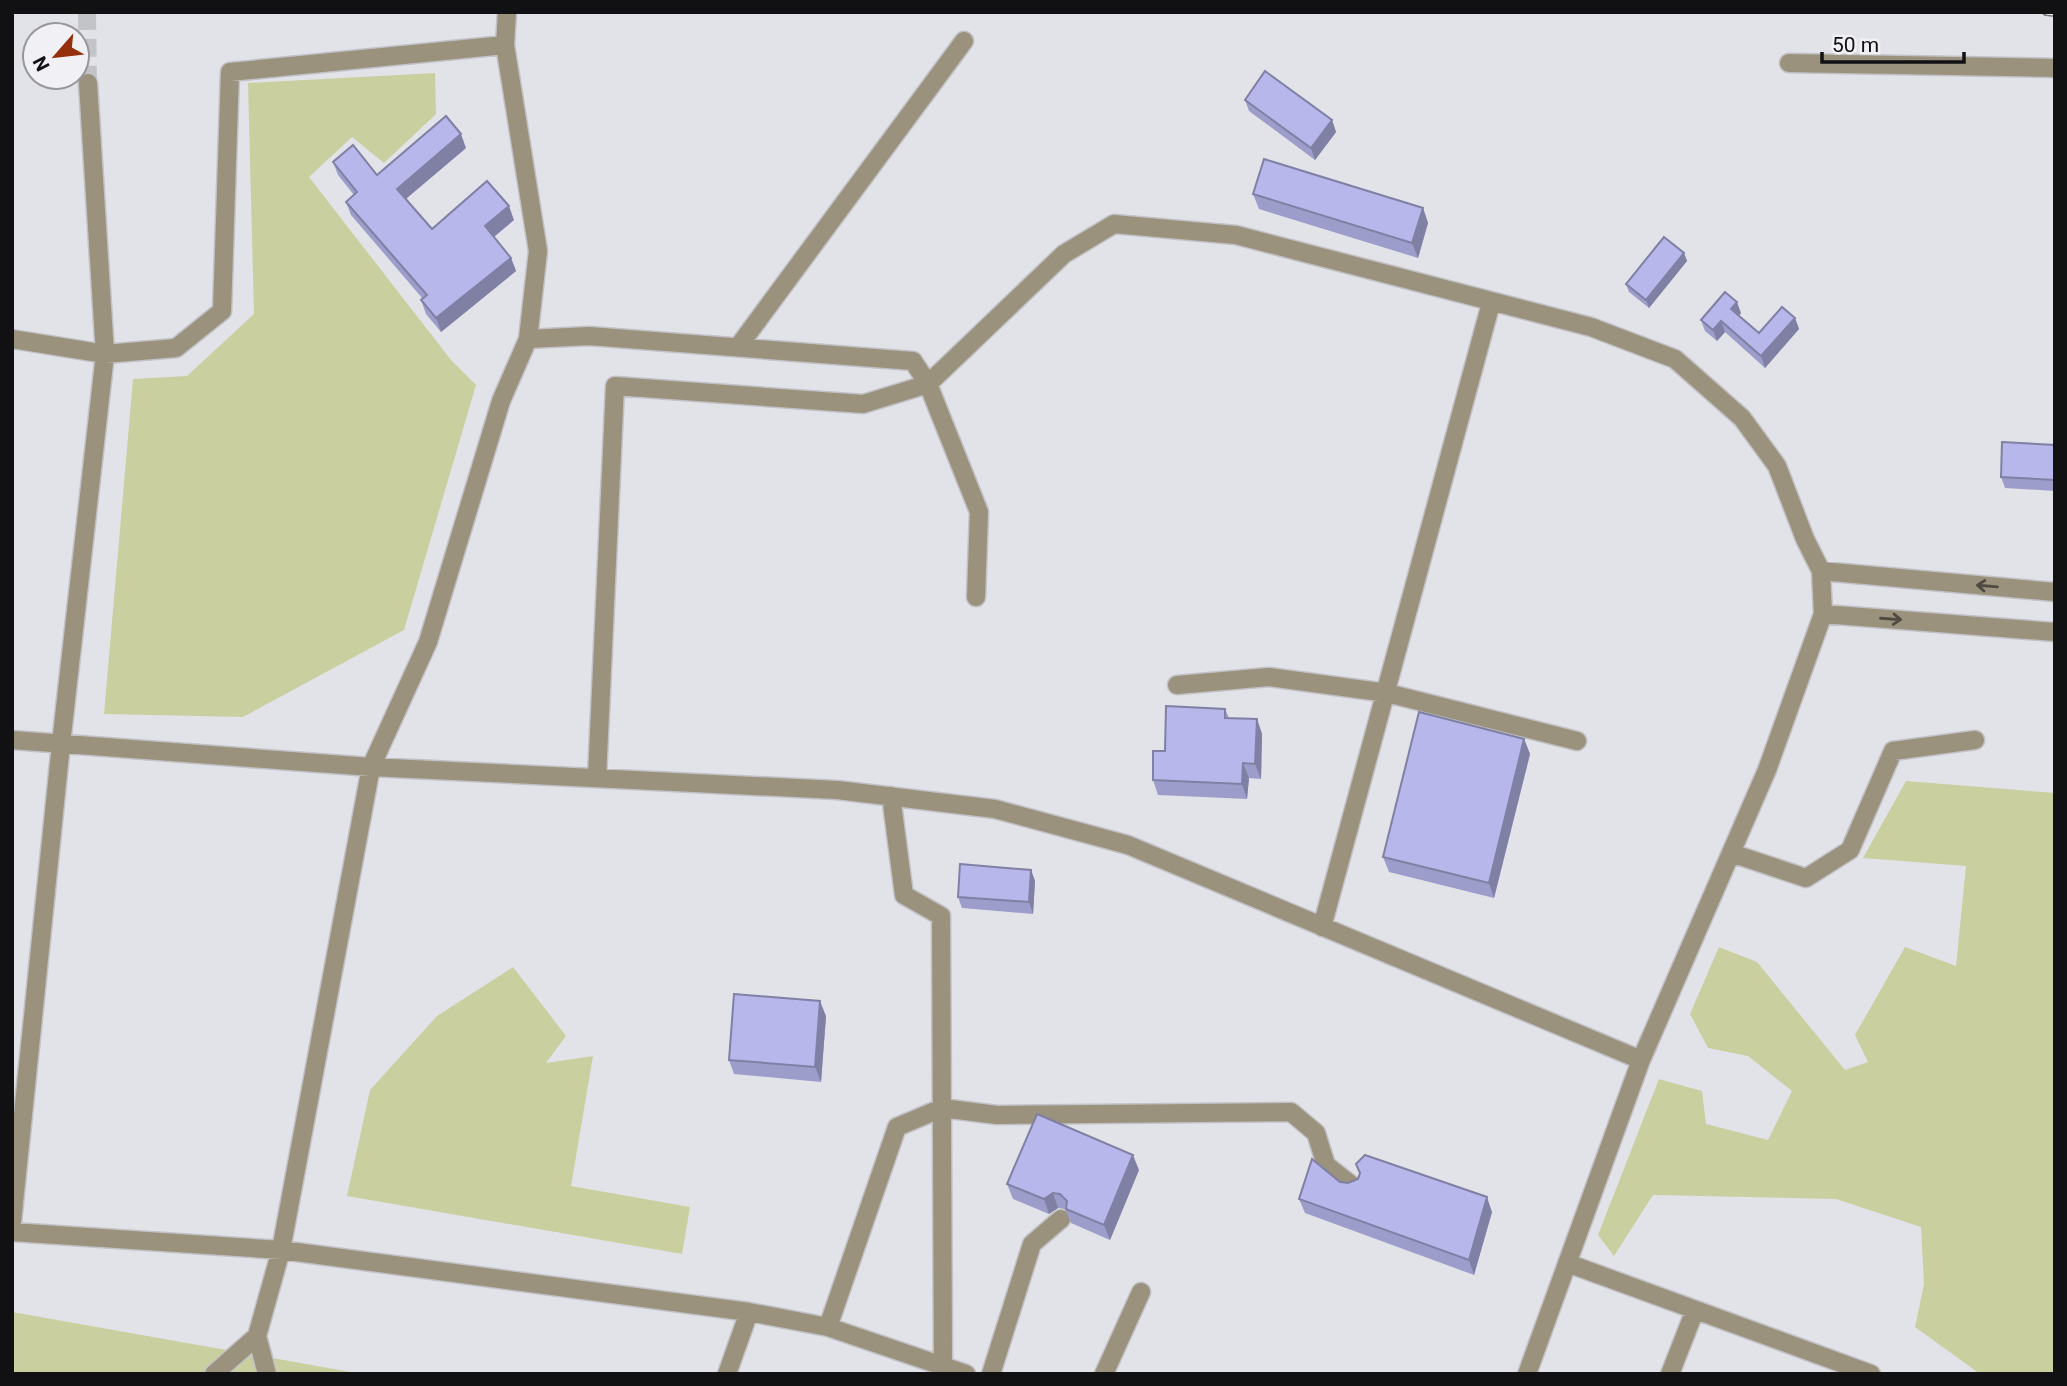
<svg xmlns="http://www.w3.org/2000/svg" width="2067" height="1386" font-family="Roboto,sans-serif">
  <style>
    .green { fill: #cacfa0 }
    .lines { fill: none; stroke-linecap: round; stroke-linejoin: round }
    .minor-tunnel { stroke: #c3c4c8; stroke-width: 18; stroke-dasharray: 18 9; stroke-linecap: butt }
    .minor-casing { stroke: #c1c1c6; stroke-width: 21 }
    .minor { stroke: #9a927c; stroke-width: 18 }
    .rail-casing { stroke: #757579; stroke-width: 8 }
    .rail { stroke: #f0f0f5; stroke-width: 5; stroke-dasharray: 16; stroke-linecap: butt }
    .wall { fill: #9d9dcb }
    .shaded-wall { fill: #8080a5 }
    .building { fill: #b7b7ec; stroke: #8080a5; stroke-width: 2 }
    .oneway { stroke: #4f4b42 }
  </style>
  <rect width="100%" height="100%" fill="#e2e3e8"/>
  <path class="green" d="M435 73 436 114 384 163 352 137 309 177 451 360 476 385 404 630 243 717 104 714 133 379 187 376 254 314 248 83Z
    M1906 781 2055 793V1374H1980L1915 1327 1924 1284 1921 1227 1836 1199 1653 1195 1614 1256 1598 1235 1659 1079 1702 1091 1706 1124 1768 1140 1792 1091 1748 1056 1708 1048 1690 1014 1719 947 1757 962 1845 1070 1868 1062 1855 1035 1905 947 1956 966 1966 866 1863 858Z
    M513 967 566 1036 546 1063 593 1056 571 1186 690 1207 682 1254 347 1196 370 1090 437 1016Z
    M12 1312 362 1374H12Z"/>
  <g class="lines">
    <path class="minor-tunnel" d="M87 12 88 83"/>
    <defs>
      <path id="minor" d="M1789 63 2055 68
        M12 339 105 354 176 348 222 311 230 72 505 45
        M528 339 589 336 913 361 928 384 979 512 976 597
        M738 347 964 41
        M1821 571 2055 592
        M1823 614 2055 632
        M1177 685 1269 677 1387 693 1577 741
        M12 740 371 767 837 790 995 809 1128 845 1641 1060
        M597 778 615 386 863 404 928 384 1064 254 1114 224 1236 235 1591 327 1675 359 1742 418 1777 466 1805 539 1821 571 1823 614 1767 770 1641 1060 1527 1374
        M891 796 904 895 941 916 943 1365
        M1731 853 1806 878 1850 850 1893 751 1975 740
        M1322 927 1491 303
        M12 1222 61 744 105 354 88 83
        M12 1232 281 1250 749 1312 828 1327 966 1374
        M1567 1263 1871 1374
        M828 1327 897 1127 942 1108 997 1115 1291 1112 1316 1133 1326 1165 1354 1187
        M214 1374 257 1336
        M267 1374 257 1336 281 1250 371 767 428 642 501 401 528 339 538 251 505 45 507 12
        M727 1374 749 1312
        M991 1374 1032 1244 1061 1219
        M1104 1374 1141 1292
        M1670 1374 1695 1310"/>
    </defs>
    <use href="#minor" class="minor-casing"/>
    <use href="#minor" class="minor"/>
    <defs>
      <path id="rail" d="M2046 12 2055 13"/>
    </defs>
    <use href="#rail" class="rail-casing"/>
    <use href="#rail" class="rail"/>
  </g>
  <path class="wall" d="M1245 100 1332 120 1336 132 1315 160 1249 111Z
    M466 148 406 199 432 229 514 220 494 237 511 258 516 271 441 332 426 314 421 300 423 299 351 215 346 202 354 195 338 175 333 162 377 175Z
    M1253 194 1423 208 1428 223 1418 258 1259 209Z
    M1684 253 1687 261 1649 308 1629 292 1626 284Z
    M1741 313 1739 316 1759 333 1795 318 1799 329 1765 368 1725 332 1717 341 1705 331 1701 320Z
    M2055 445V491L2005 488 2001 477Z
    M1225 709 1229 718 1257 719 1262 734 1261 779 1249 778 1247 799 1158 795 1153 780 1165 751Z
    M1524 739 1530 754 1494 898 1389 872 1383 857Z
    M1031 870 1035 881 1033 914 962 908 958 897Z
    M826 1016 821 1082 734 1074 729 1060Z
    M1139 1170 1110 1240 1071 1223 1065 1209 1058 1208 1049 1214 1013 1199 1007 1184Z
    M1340 1182 1492 1212 1474 1275 1305 1213 1299 1199Z"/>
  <path class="shaded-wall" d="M1332 120 1336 132 1315 160 1311 148Z
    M461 134 466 148 402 202 397 189Z
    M509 206 514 220 490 240 485 226Z
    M1423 208 1428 223 1418 258 1412 243Z
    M1684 253 1687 261 1649 308 1646 300Z
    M511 258 516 271 441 332 436 318Z
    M1737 302 1741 313 1735 320 1731 309Z
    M1795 318 1799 329 1765 368 1761 356Z
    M1721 321 1725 332 1717 341 1713 330Z
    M1257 719 1262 734 1261 779 1255 764Z
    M1524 739 1530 754 1494 898 1489 883Z
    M1243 763 1249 778 1247 799 1242 784Z
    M1031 870 1035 881 1033 914 1029 902Z
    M820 1001 826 1016 821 1082 815 1067Z
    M1133 1155 1139 1170 1110 1240 1104 1225Z
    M1053 1193 1058 1208 1049 1214 1044 1199Z
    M1487 1197 1492 1212 1474 1275 1469 1260Z"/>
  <path class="building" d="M1265 71 1332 120 1311 148 1245 100Z
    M446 116 461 134 397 189 432 229 487 181 509 206 485 226 511 258 436 318 421 300 427 295 346 202 357 192 333 162 353 145 377 175Z
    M1264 159 1423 208 1412 243 1253 194Z
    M1664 237 1684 253 1646 300 1626 284Z
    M1725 292 1737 302 1731 309 1759 333 1782 307 1795 318 1761 356 1721 321 1713 330 1701 320Z
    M2002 442 2055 445V480L2001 477Z
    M1166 706 1225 709V718L1257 719 1255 764 1243 763 1242 784 1153 780V751H1165Z
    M1419 712 1524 739 1489 883 1383 857Z
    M960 864 1031 870 1029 902 958 897Z
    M734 994 820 1001 815 1067 729 1060Z
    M1037 1114 1133 1155 1104 1225 1066 1209 1067 1201 1060 1194 1053 1193 1044 1199 1007 1184Z
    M1365 1155 1487 1197 1469 1260 1299 1199 1312 1159 1340 1182 1348 1183 1358 1179 1360 1173 1356 1164Z"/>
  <defs><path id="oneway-shaft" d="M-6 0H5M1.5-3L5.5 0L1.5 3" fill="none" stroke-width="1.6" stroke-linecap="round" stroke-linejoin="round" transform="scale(1.75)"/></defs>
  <g class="oneway">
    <use href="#oneway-shaft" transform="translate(1987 586) rotate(-175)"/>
    <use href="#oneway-shaft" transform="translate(1891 619) rotate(4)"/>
  </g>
  <rect width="2067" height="1386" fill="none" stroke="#111113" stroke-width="28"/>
  <g transform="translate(56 56) rotate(242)"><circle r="33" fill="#f0f0f5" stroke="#97979b" stroke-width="2"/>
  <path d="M0-5L12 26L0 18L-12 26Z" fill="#962f0d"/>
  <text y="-10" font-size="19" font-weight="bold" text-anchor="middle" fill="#111113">N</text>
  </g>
  <path d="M1822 52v10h142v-10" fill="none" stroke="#111113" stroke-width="3.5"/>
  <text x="1832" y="52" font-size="21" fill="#111113" stroke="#f0f0f5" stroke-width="5" paint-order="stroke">50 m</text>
</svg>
